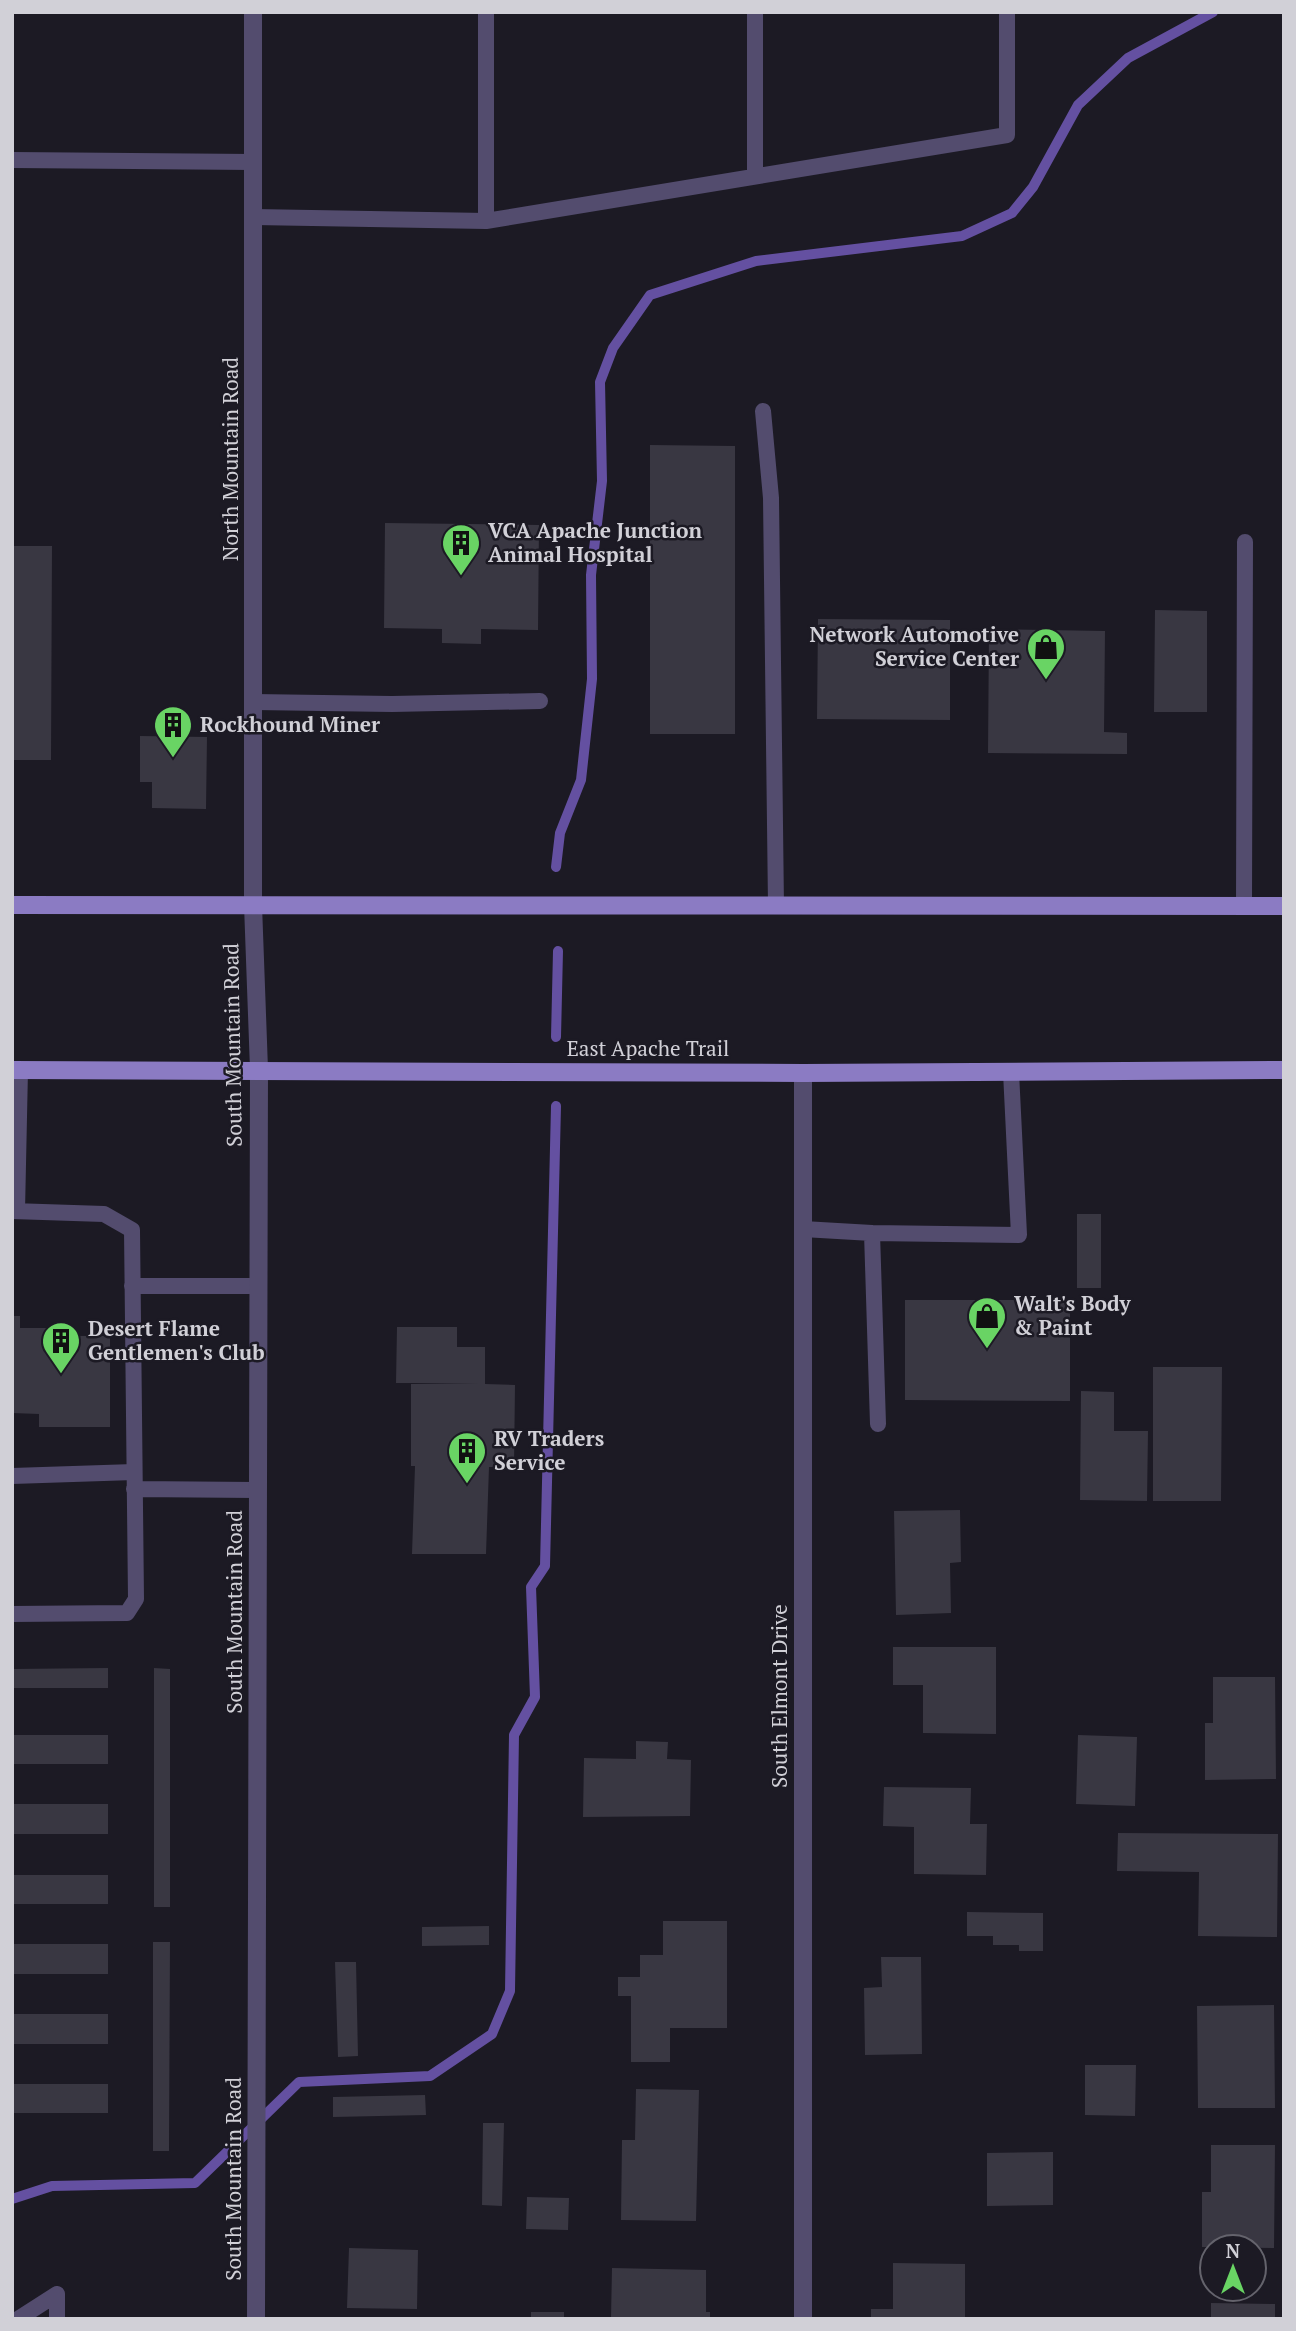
<svg xmlns="http://www.w3.org/2000/svg" width="1296" height="2331" font-family="'PT Serif',serif">
  <style>
    .lines { fill: none; stroke-linecap: round; stroke-linejoin: round }
    .stream { stroke: #6450a1; stroke-width: 10 }
    .building { fill: #393742 }
    .service { stroke: #534c6e; stroke-width: 16 }
    .minor { stroke: #534c6e; stroke-width: 18 }
    .primary { stroke: #8b7bc3; stroke-width: 18 }
    .labels { text-anchor: middle; stroke-width: 5; stroke-linejoin: round; paint-order: stroke }
    .street-label { font-size: 21px; fill: #d1d0d7; stroke: #1c1a24 }
    .poi-label { font-size: 21px; font-weight: bold; fill: #d1d0d7; stroke: #1c1a24; text-anchor: start }
  </style>
  <rect width="100%" height="100%" fill="#1c1a24"/>
  <g class="lines">
    <path class="stream" d="M556 867 560 833 581 780 592 679 591 575 602 481 600 382 613 348 650 295 756 261 962 236 1012 213 1033 187 1078 105 1128 58 1213 12
      M556 1037 558 951
      M12 2199 52 2186 195 2183 299 2082 430 2076 492 2034 510 1991 514 1735 535 1697 531 1587 545 1566 556 1106"/>
  </g>
  <path class="building" d="M650 445 735 446V734H650Z
    M385 523 539 525 538 630 481 629V644L442 643V629L384 628Z
    M12 546H52L51 760H12Z
    M1155 610 1207 611V712H1154Z
    M818 619 950 620V720L817 719Z
    M989 629 1105 631 1104 732 1127 733V754L988 753Z
    M140 736 207 737 206 809 152 808V782H140Z
    M1077 1214H1101V1288H1077Z
    M905 1300H1070V1401L905 1400Z
    M12 1316H20V1328H76V1336H110V1427H39V1414L12 1413Z
    M397 1327H457V1347H485V1384L515 1385 514 1467H489L486 1554H412L415 1466H411V1384L478 1383H396Z
    M1153 1367H1222L1221 1501H1153Z
    M1081 1391 1114 1392V1431H1148L1147 1501 1080 1500Z
    M960 1510 961 1562 950 1563 951 1613 896 1615 894 1511Z
    M893 1647H996V1734L923 1733V1685H893Z
    M108 1668V1688H12V1669Z
    M154 1668 170 1669V1907H154Z
    M1213 1677H1275L1276 1779 1205 1780V1723H1213Z
    M12 1735H108V1764H12Z
    M1078 1735 1137 1737 1135 1806 1076 1804Z
    M636 1741 668 1742 667 1759 691 1760 690 1816 583 1817 584 1758 636 1759Z
    M884 1787 971 1788 970 1824H987L986 1875 914 1874V1827L883 1826Z
    M12 1804H108V1834H12Z
    M1118 1833 1278 1834 1277 1937 1198 1936 1199 1872 1117 1871Z
    M12 1875H108V1904H12Z
    M967 1912 1043 1913V1951H1019V1945H993V1936H967Z
    M663 1921H727V2028H670V2062H631V1996H618V1977H640V1955H663Z
    M489 1926V1945L422 1946V1927Z
    M153 1942H170L169 2151H153Z
    M12 1944H108V1974H12Z
    M881 1957H921L922 2054 865 2055 864 1988 882 1987Z
    M335 1962H356L358 2056 338 2057Z
    M1274 2005 1275 2108H1198L1197 2006Z
    M12 2014H108V2044H12Z
    M1085 2065H1136L1135 2116 1085 2115Z
    M12 2084H108V2113H12Z
    M636 2089 699 2090 696 2221 621 2220 622 2140H635Z
    M425 2095 426 2115 333 2117V2097Z
    M483 2123H504L502 2206 482 2205Z
    M1211 2145H1275L1274 2248 1202 2247V2192H1211Z
    M1053 2152V2205L987 2206V2153Z
    M527 2197 569 2198 568 2230 526 2229Z
    M349 2248 418 2250 417 2309 347 2308Z
    M893 2263 965 2264V2319H871V2309H893Z
    M612 2268 706 2270V2312H710V2319L611 2318Z
    M1211 2303 1275 2304V2319H1211Z
    M531 2312H564V2319H531Z"/>
  <g class="lines">
    <path class="service" d="M486 12V221L1007 135V12
      M755 12V175
      M12 160 253 162
      M254 217 486 221
      M763 411 771 498 776 906
      M253 702 392 704 540 701
      M1244 906 1245 542
      M12 1211 104 1214 132 1230 136 1599 127 1613 12 1614
      M17 1211 20 1070
      M803 1229 872 1233
      M132 1286H258
      M878 1424 872 1233 1019 1235 1011 1072
      M12 1476 134 1472
      M134 1489 258 1490
      M57 2294V2319
      M18 2319 57 2294"/>
    <path class="minor" d="M253 12V905L259 1069 256 2319
      M803 1073V2319"/>
    <path class="primary" d="M12 905 1284 906
      M12 1070 803 1073 1284 1070"/>
  </g>
  <defs>
    <symbol id="building-pin" viewBox="-11 -11 22 30"><path d="M0 17L-7.5 6A9.5 9.5 0 1 1 7.5 6Z" fill="#69d464" stroke="#1c1a24"/><path d="M-4-6H4V6H1V3H-1V6H-4ZM-2.5-4.3h1.7v1.8h-1.7ZM.8-4.3h1.7v1.8H.8ZM-2.5-1h1.7V.8h-1.7ZM.8-1h1.7V.8H.8Z" fill="#111"/></symbol>
    <symbol id="shop-pin" viewBox="-11 -11 22 30"><path d="M0 17L-7.5 6A9.5 9.5 0 1 1 7.5 6Z" fill="#69d464" stroke="#1c1a24"/><path d="M-5-2.5h2.3a2.7 3.5 0 0 1 5.4 0H5L5.5 6h-11ZM-1.5-2.5h3a1.5 2.3 0 0 0-3 0Z" fill="#111"/></symbol>
  </defs>
  <g fill-rule="evenodd">
    <use href="#building-pin" x="439" y="521" width="44" height="60"/>
    <use href="#shop-pin" x="1024" y="625" width="44" height="60"/>
    <use href="#building-pin" x="151" y="703" width="44" height="60"/>
    <use href="#shop-pin" x="965" y="1294" width="44" height="60"/>
    <use href="#building-pin" x="39" y="1319" width="44" height="60"/>
    <use href="#building-pin" x="445" y="1429" width="44" height="60"/>
  </g>
  <g class="labels">
    <g class="street-label">
      <text transform="translate(231 459) rotate(-90)" y="7">North Mountain Road</text>
      <text transform="translate(233 1045) rotate(-91)" y="7">South Mountain Road</text>
      <text x="648" y="1056">East Apache Trail</text>
      <text transform="translate(235 1612) rotate(-90)" y="7">South Mountain Road</text>
      <text transform="translate(780 1696) rotate(-90)" y="7">South Elmont Drive</text>
      <text transform="translate(234 2179) rotate(-90)" y="7">South Mountain Road</text>
    </g>
    <g class="poi-label">
      <text x="488" y="538">VCA Apache Junction<tspan x="488" dy="24">Animal Hospital</tspan></text>
      <text x="1019" y="642" text-anchor="end">Network Automotive<tspan x="1019" dy="24">Service Center</tspan></text>
      <text x="200" y="732">Rockhound Miner</text>
      <text x="1014" y="1311">Walt's Body<tspan x="1014" dy="24">&amp; Paint</tspan></text>
      <text x="88" y="1336">Desert Flame<tspan x="88" dy="24">Gentlemen's Club</tspan></text>
      <text x="494" y="1446">RV Traders<tspan x="494" dy="24">Service</tspan></text>
    </g>
  </g>
  <rect width="1296" height="2331" fill="none" stroke="#d1d0d7" stroke-width="28"/>
  <g transform="translate(1233 2268)"><circle r="33" fill="#1c1a24" stroke="#64636c" stroke-width="2"/>
  <path d="M0-5L12 26L0 18L-12 26Z" fill="#69d464"/>
  <text y="-10" font-size="19" font-weight="bold" text-anchor="middle" fill="#d1d0d7">N</text>
  </g>
</svg>
